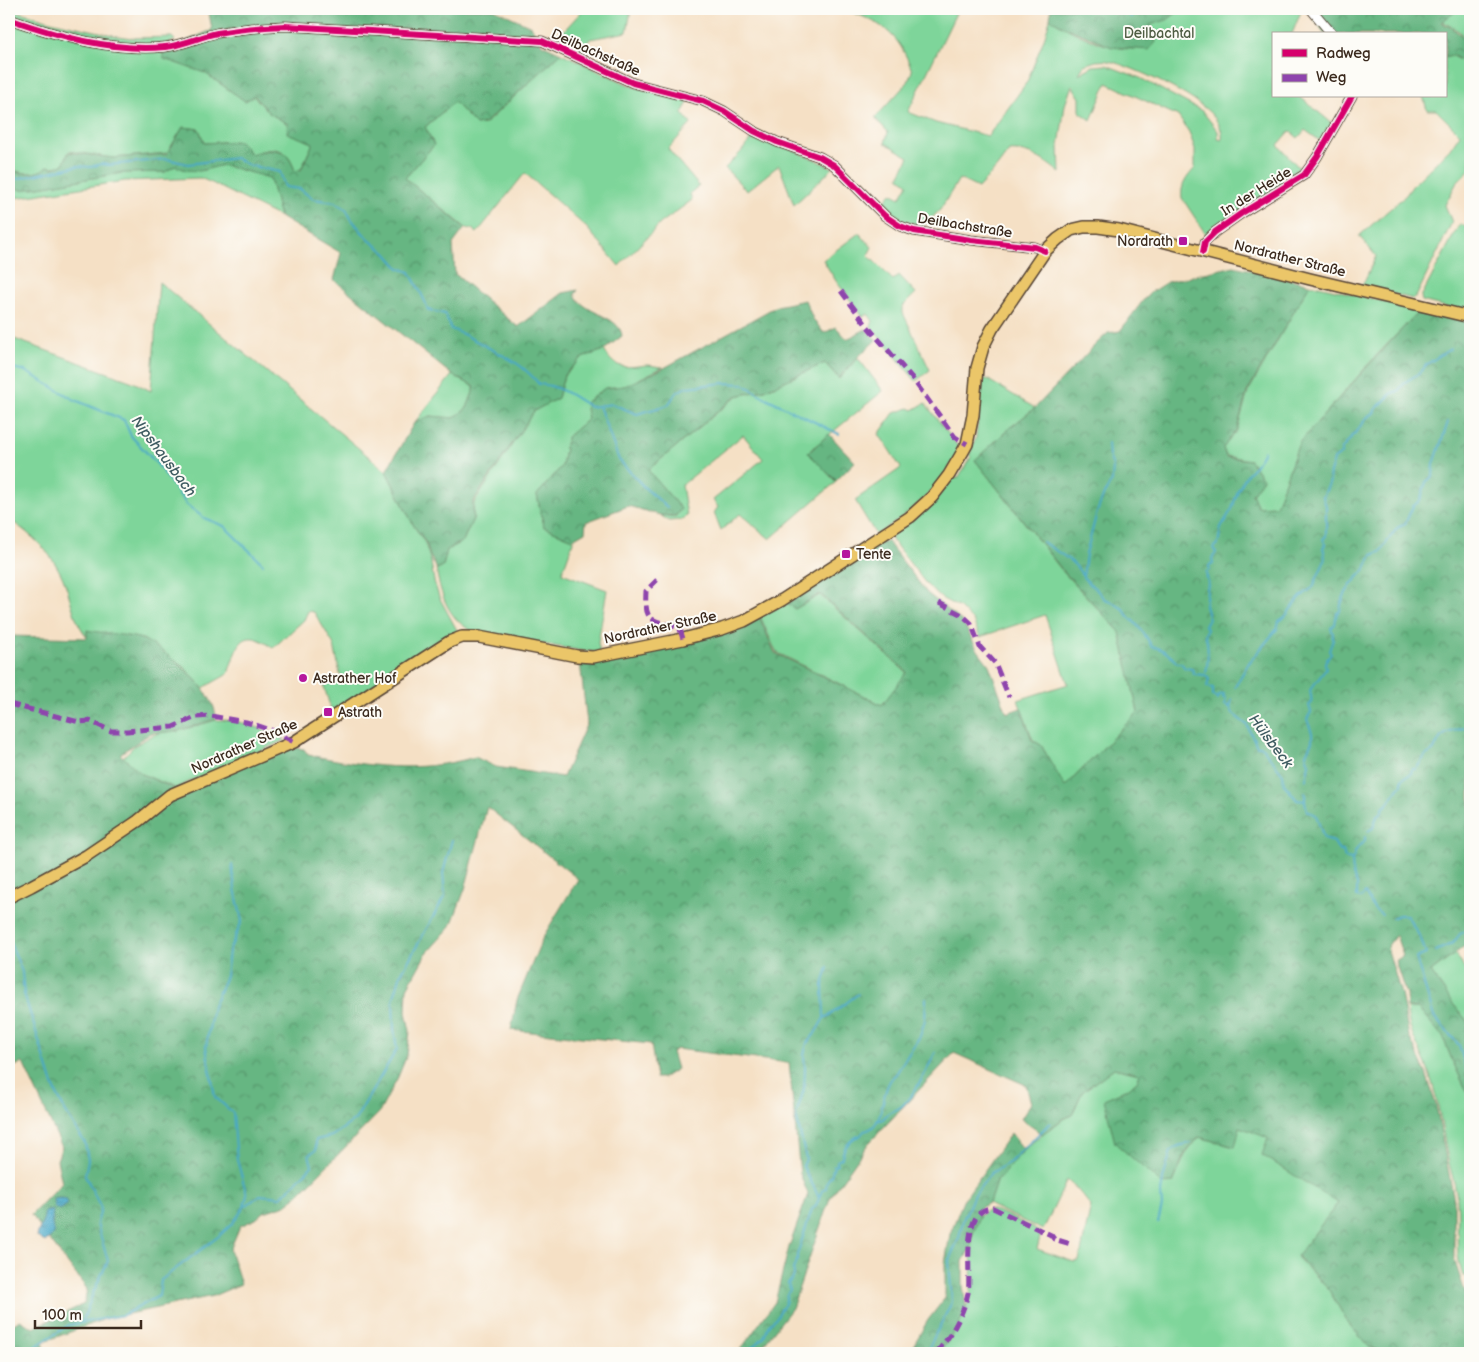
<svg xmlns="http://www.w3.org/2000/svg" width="1479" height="1362" font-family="'Balsamiq Sans',sans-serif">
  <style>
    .green { fill: #7ed59a; stroke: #5c805c; fill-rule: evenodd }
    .forest { fill: url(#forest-crowns); stroke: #507050 }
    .water { fill: url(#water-ripples); stroke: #426972 }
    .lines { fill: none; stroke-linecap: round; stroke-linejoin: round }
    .stream { stroke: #48a8c7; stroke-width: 2 }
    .minor-casing { stroke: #574537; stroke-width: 11 }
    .major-casing { stroke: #574537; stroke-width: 14 }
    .minor { stroke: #fff; stroke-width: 9 }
    .major { stroke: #ebc669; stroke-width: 11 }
    .quiet { stroke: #8e44ad; stroke-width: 5; stroke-dasharray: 10 5; stroke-linecap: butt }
    .cycleway-casing { stroke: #fdfcf7; stroke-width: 9 }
    .cycleway { stroke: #d6006c; stroke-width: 6 }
    .poi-dot { fill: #b5179e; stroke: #fdfcf7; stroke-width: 2 }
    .labels { text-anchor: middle; stroke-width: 4; stroke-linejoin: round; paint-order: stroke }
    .park-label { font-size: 14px; fill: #4f5d43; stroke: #fdfcf7 }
    .street-label { font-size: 14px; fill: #3b2a1e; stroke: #fdfcf7 }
    .poi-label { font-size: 14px; fill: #3b2a1e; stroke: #fdfcf7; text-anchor: start }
    .water-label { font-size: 15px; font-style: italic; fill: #405c62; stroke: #fdfcf7 }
  </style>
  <defs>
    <pattern id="forest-crowns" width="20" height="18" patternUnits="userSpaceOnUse" patternTransform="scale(1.25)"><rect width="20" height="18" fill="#66b682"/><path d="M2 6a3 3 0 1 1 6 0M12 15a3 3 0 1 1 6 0" fill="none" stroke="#55946a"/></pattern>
    <pattern id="water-ripples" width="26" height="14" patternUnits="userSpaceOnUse" patternTransform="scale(1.25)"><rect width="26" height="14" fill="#48a8c7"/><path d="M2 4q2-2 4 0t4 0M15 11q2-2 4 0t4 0" fill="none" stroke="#3d89a1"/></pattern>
  </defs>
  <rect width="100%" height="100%" fill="#fdfcf7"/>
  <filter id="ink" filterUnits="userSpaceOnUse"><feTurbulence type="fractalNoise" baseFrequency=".02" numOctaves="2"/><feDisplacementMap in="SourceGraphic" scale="10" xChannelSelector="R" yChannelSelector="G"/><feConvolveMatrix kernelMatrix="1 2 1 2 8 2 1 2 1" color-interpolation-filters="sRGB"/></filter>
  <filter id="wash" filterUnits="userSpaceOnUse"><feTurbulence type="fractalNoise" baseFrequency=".0096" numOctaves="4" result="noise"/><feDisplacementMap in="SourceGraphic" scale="20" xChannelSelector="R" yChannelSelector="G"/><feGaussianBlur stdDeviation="1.12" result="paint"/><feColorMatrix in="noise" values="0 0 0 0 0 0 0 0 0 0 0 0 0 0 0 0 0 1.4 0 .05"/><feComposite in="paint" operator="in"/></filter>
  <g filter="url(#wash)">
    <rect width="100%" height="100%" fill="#f5e0c5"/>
    <path class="green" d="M9 9 51 21 117 36 133 38 172 37 175 40C170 44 164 44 157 45 107 50 56 30 9 15Z
      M584 9H638L631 10 627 32 590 39 578 55 554 41Z
      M843 9H958L908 112 936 123 988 136 1027 82 1045 36 1053 9H1302L1292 34H1273V96H1299L1333 124 1323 143 1305 130 1298 138 1290 131 1278 145 1303 172 1207 236 1182 198C1180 185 1187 177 1195 168V149L1189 132 1178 116 1107 83 1091 120 1080 112V98L1072 85 1065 105 1059 146 1060 173C1045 161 1029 149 1009 151L997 167 978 188 959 179 940 210 920 229 900 223 880 207 891 193 900 198 908 184 899 177 909 157 885 143 888 132 875 118 908 82 912 71C899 32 880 22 843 9ZM1054 21 1133 49C1106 49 1077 35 1054 21ZM1096 61C1100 61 1104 60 1108 61 1131 65 1199 98 1213 116 1219 123 1223 131 1222 140L1218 139V131L1202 111 1140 78 1106 65 1093 66 1079 74 1084 65Z
      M1459 9H1470V52L1460 32 1442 21Z
      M9 22 162 51 164 59 205 73 245 101 254 96 269 113 288 124V133L313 143 301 169 295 171C286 144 274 147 251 154L240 141 204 143 199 129 183 127 167 153 113 158 69 151 63 165 53 167 48 166C37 176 22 174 9 168Z
      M561 53 631 86 689 101 682 113 691 124 668 149 699 186 690 193 692 200 661 223 619 266 587 228 525 173 477 233 472 229 466 228 405 178 434 145 425 127 454 102 476 125 485 124Z
      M1452 56 1465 63 1470 58V169L1456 184 1445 205 1452 222 1416 297 1413 299 1362 286 1376 256 1359 236 1406 195 1413 185 1450 149 1460 134 1436 110H1427L1423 96H1445V58Z
      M755 134 814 159 833 168 794 205 779 165 747 191 725 168 741 152Z
      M223 165 270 178 280 217 212 183 200 178 125 181 9 199V184L21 190 122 173 165 172 175 166C193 172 205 169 223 165Z
      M1461 224 1470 229V313L1422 301 1421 297 1459 225Z
      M859 233 872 247 868 255 893 280 899 275 916 293 903 306V313L930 370 916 381 871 327 873 321 868 314 863 317 836 281 823 260Z
      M159 282 386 471 414 526 425 543 431 562 434 581 439 597 458 632V635L332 713 323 683 341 679 334 645 314 612 308 611 304 620 273 648C241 624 237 647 228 674L203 688 184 667 143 639 87 631 88 638C76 624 73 609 68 592 57 557 38 540 9 519V337L133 382 151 391Z
      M1310 284 1420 310 1375 357 1299 443 1276 506 1258 507 1252 494 1263 479 1250 460 1226 456 1223 448 1237 430 1248 392Z
      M604 350C615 371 627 367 647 365 652 365 658 367 663 367L625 386 605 388 585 403 588 419 567 437 562 466 537 495 544 527 574 539 562 573 607 590 598 643 600 652 583 651 475 632C449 622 440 594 436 568L437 569 443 566 447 550 463 541 473 519 474 503 534 411 558 398 564 376 582 358Z
      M858 358 883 391 808 452 836 482 770 539 740 514 721 530 714 513 718 507 713 500 763 459 743 435 682 485 687 516 680 520 669 521 660 515 675 517 681 509 648 470 737 396 765 390 825 363 839 379Z
      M452 375 475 387 467 408 454 418 430 416 415 422Z
      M985 378 1035 408 1012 426 975 460 1064 573 1120 632 1138 712 1064 788 1042 746 1033 740 1018 700 1068 684 1045 615 980 637 973 621 960 608 941 598 927 585 892 540 891 535 927 510 953 478H958L971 457 970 454 976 437 982 386Z
      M925 403 960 449C938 491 915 509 876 535L855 500 901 468 879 434 894 413 909 408 913 410Z
      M820 595 907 673 882 705 776 652 760 616 787 603 795 609Z
      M216 720C239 719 265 729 285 740L175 788 142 774 123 757 134 746 153 735 164 732 178 731Z
      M1455 954 1470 976V1027L1467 1021 1453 1004 1431 972Z
      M1418 1008 1443 1037 1452 1060 1470 1098V1284L1467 1276H1463C1453 1249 1460 1227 1457 1200 1456 1186 1451 1173 1448 1159 1442 1130 1439 1102 1429 1073 1422 1051 1408 1033 1407 1009Z
      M1114 1068 1139 1074 1138 1080 1129 1088 1105 1099 1162 1184 1173 1183 1185 1155 1199 1137 1234 1147 1240 1126 1268 1138 1338 1203 1297 1257 1329 1290 1348 1323 1369 1347 1385 1353H939C953 1336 964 1317 970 1296 975 1277 963 1216 989 1210 998 1208 1031 1228 1041 1233L1037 1249 1074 1262 1079 1261 1091 1206 1077 1189 1067 1180 1043 1230 992 1206 989 1203 996 1182 1024 1150 1042 1134 1064 1119 1072 1115 1082 1092Z"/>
    <path class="forest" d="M210 9H494L531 26 542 44 561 53 485 123 476 125 454 102 425 127 434 145 405 178 465 228 453 244 455 274 518 327 563 293 578 290 575 294C582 314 620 315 622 336L604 350 582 358 564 375 558 398 534 411 473 502V519L463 541 447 550 443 566 437 569 430 556 426 543 414 526 386 471 414 423 430 416 454 418 467 408 475 387 452 375 334 280 341 253 280 217 270 178 223 165 200 171 186 170 175 166 165 172 122 173 21 190 9 184V169C22 174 37 176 48 166L53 168 63 165 69 152 112 158 167 154 183 127 199 129 204 143 240 141 251 154C274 148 286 145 295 171L301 170 313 143 287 133 288 124 269 113 255 96 245 101 205 73 164 59 162 51 212 30 209 13Z
      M1051 9H1182L1167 20 1150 25 1156 42 1149 50 1112 47 1067 28 1050 19Z
      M1304 9H1459L1441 22C1457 31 1469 37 1470 58L1465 63 1452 55 1445 58V34H1324L1321 28Z
      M1234 266 1310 284 1247 392 1237 429 1223 448 1226 457 1250 460 1263 479 1252 494 1258 507 1276 506 1299 443 1375 358 1420 310 1470 322V942L1431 972 1453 1004 1467 1021 1470 1028V1098L1452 1060 1443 1037 1418 1008H1407L1406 995 1395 961 1403 956 1396 935 1387 947 1401 994 1409 1036 1426 1073 1436 1105 1454 1200V1259L1470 1307V1353H1386L1369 1347 1348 1323 1329 1290 1297 1256 1338 1203 1262 1155 1268 1138 1240 1127 1235 1147 1199 1137 1184 1155 1173 1183 1162 1184 1115 1143 1104 1099 1129 1088 1138 1080 1139 1074 1114 1068 1082 1092 1072 1115 1063 1119 1042 1134 1021 1119 1031 1103 1026 1085 954 1053 868 1144 830 1198 792 1308 757 1353H738L775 1302 789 1247 808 1194 800 1174 789 1063 676 1049 672 1052 677 1069 663 1078H656L651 1044 511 1030 517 1000 543 937 578 879 487 807 465 889 451 926 426 954 407 988 406 1012 410 1031 407 1055 398 1077 379 1113 300 1193 286 1205 264 1212 256 1219 240 1226 230 1250 241 1284 213 1296 105 1319 43 1342 46 1353H9V1327L20 1320 33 1328 84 1304 87 1289 31 1215 62 1183 57 1160 62 1147 23 1063 9 1068V636L87 638V630C100 633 133 635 144 640 167 651 217 691 216 719L178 731 151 733 120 754 142 774 175 789 293 748 304 749 308 755C367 766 416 774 475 757L496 767 563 777 587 723 580 662 759 616 775 653 882 705 907 672 820 594 795 609 787 603 881 542 887 541 927 593 963 622 977 649 989 665 1007 713 1021 708 1032 740 1041 745 1065 787 1138 712 1120 632 1064 572 975 460 1012 426 1035 408 1094 346 1108 333 1120 331 1148 294 1167 282Z
      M805 300 813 319 824 333 836 327 847 339 866 329 876 340 858 357 839 378 825 363 764 390 736 396 648 470 681 509 675 516 660 515 628 506 586 522 585 532 573 539 544 527 537 495 562 466 567 437 588 419 585 403 605 388 625 386 664 368 777 306Z
      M829 434 855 462 836 481 808 453Z
      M1011 1133 1024 1150 996 1182 989 1203 980 1208 979 1219 972 1236 971 1248 963 1261V1286L966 1307 959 1325 939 1353H909L928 1320 945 1298V1263L950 1234 963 1201Z"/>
    <path class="water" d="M61 1198 66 1199 68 1204 60 1210 54 1207 53 1199Z
      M50 1210H53L52 1223 54 1234 45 1242 37 1237C38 1228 45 1221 44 1212Z"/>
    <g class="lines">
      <path class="stream" d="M1121 9 1132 17
        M9 176 16 179 77 166 91 167 101 164 109 165 167 159 188 164 236 158 248 165 280 172 285 187 300 189 313 199 335 202 346 209 352 220 368 239 386 253 399 268 410 272C416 285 424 296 428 310L445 314 451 329C465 334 477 342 491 349 512 360 523 365 539 384 560 386 573 396 590 407L612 404 637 414 668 405 676 393 686 387 724 383 743 384 764 397 839 434
        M9 367 25 371 75 400 124 420 131 436 158 465 187 505 204 518 224 526 263 564
        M599 406 619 460 645 488 667 507
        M1108 443 1109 456 1113 466 1112 481 1104 494 1097 512 1086 554 1083 577C1088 583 1100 591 1103 598 1110 601 1119 605 1124 610 1126 612 1126 614 1128 616 1138 625 1146 635 1152 647 1161 647 1171 655 1177 663H1181L1185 668 1192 669 1194 674 1205 675 1209 679 1207 687 1213 688V695L1218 699 1219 695 1224 694 1223 698H1226L1225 705 1230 707 1233 714 1247 725 1257 746H1261L1283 774 1284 784 1297 800 1305 801 1307 811 1316 815 1324 839 1334 842 1339 851H1343L1345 858 1352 859 1353 875 1357 884V897L1361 898 1365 893 1375 910 1382 915
        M1043 542C1056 552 1075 560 1082 575
        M1206 672C1208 664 1209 642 1205 635L1207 629 1205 626 1209 619 1205 606 1208 583 1206 572 1209 570V566L1213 564 1212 558 1216 553 1214 548 1218 544 1221 527 1232 509 1238 490 1248 473 1256 465 1264 451
        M1235 687 1248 664 1277 629 1279 621C1289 616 1289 609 1297 601 1301 596 1307 592 1312 588 1315 584 1315 582 1317 578 1321 567 1328 561 1323 548L1325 544 1323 539 1326 536V506L1323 497 1330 481C1327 473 1333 468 1334 459L1341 454 1342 449 1363 423 1365 419 1374 413 1375 410 1392 393 1398 391 1405 382 1418 374 1427 364 1450 349
        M1230 707 1232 699
        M1306 780 1309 764 1306 754 1312 741V733L1307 719 1311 712 1309 705 1312 703 1310 690 1326 669 1325 662 1331 654 1329 651 1333 639 1332 638 1333 634 1331 628 1335 624 1337 613 1340 611C1341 597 1350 585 1360 575 1366 570 1369 561 1372 555L1380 552 1397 528 1405 524 1413 506 1420 501 1426 482 1433 476 1434 464 1448 422
        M1305 792V801
        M1368 831 1373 828 1377 816 1381 814 1383 808C1392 802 1394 790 1402 785V779L1411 774 1412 769H1416L1425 756 1433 751 1441 737 1447 733 1470 726
        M1353 858 1356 850 1365 841V837
        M232 865 235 889 242 921 229 951 226 976 213 1006 206 1047 215 1097 233 1113 237 1160 247 1195 244 1207
        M1392 918 1399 915H1407L1421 939 1426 954 1416 958 1434 1017 1459 1045 1470 1081
        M9 939 22 972 24 994 54 1088 65 1111 85 1143 88 1160 85 1175 101 1208 97 1224 108 1261 93 1293 82 1323
        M1436 951 1453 943 1460 934 1470 928
        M824 1018 830 1015 858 994
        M877 1121 883 1119C889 1110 895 1112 902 1106 917 1091 926 1072 935 1053
        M819 1197 822 1191 826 1188 827 1181 831 1176 834 1166 837 1165V1161L842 1158C842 1149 852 1137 860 1136L864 1131C887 1128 878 1088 896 1074L920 1036 925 1020 926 999
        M1158 1223 1162 1206 1161 1193 1163 1179 1171 1151 1178 1146 1191 1143
        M25 1353 69 1325 123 1315 159 1296 161 1280 219 1236 233 1223 244 1207 260 1195 281 1197 312 1166 309 1154 316 1150V1140L332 1136 355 1120 397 1049 394 1030 393 1000 401 974 445 896 443 873 452 840
        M747 1353 764 1337 769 1324 777 1317 781 1309 785 1304 787 1294 790 1290 788 1283C794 1279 795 1276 793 1269L797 1261V1255L812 1209 815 1207 819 1199C815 1187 808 1178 803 1166L806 1159 796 1115 804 1089 805 1069 804 1055 807 1043 814 1035 824 1018 823 985 828 967
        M926 1353 952 1302 949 1260 959 1238 963 1220 973 1197 991 1173 1010 1162 1050 1123"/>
    </g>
  </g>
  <g filter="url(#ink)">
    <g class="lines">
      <defs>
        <path id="minor" d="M1311 9 1332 34
          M9 19C58 36 112 52 165 47 183 45 199 37 217 33 239 29 262 27 285 26L542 41 633 83 703 101 724 111 754 131 777 142 820 157 834 165 885 216 900 226 914 231 971 240 1035 247 1045 251
          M1203 252 1205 242 1215 232 1242 213 1304 175 1317 157 1352 96"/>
        <path id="major" d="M9 897 31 886 86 856 138 821 170 795 294 742 449 642 462 637H479L577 656 593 657 683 639 722 629 744 621 782 600 910 517 932 497 949 475 962 453 967 444 973 415 977 368 983 347 992 329 1045 251 1058 239 1071 230 1084 227H1098L1119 230 1310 279 1470 317"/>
      </defs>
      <use href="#minor" class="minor-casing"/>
      <use href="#major" class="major-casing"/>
      <use href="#minor" class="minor"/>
      <use href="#major" class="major"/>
      <path class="quiet" d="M841 291 868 327 912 378 955 437 967 444
        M657 580 646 591C644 628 654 617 680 629L683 639
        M939 603 962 615 971 623 980 647 995 663 1009 697
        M9 704 79 722 90 721 111 731H127L173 727 196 717 211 716 246 722 271 730 294 742
        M936 1353C951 1336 963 1315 968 1293 972 1273 959 1208 993 1208L1051 1235 1054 1239 1071 1244"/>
      <defs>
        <path id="cycleway" d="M9 19C58 36 112 52 165 47 183 45 199 37 217 33 239 29 262 27 285 26L542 41 633 83 703 101 724 111 754 131 777 142 820 157 834 165 885 216 900 226 914 231 971 240 1035 247 1045 251
          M1203 252 1205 242 1215 232 1242 213 1304 175 1317 157 1352 96"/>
      </defs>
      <use href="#cycleway" class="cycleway-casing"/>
      <use href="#cycleway" class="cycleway"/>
    </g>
  </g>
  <g class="poi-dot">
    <rect x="1178" y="236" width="10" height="10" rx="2.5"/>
    <rect x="841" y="549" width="10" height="10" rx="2.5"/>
    <circle cx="303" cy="678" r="5"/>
    <rect x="323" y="707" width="10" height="10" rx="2.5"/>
  </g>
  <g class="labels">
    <g class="park-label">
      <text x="1159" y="38">Deilbachtal</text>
    </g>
    <g class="street-label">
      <text transform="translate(596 52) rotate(24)" y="5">Deilbachstraße</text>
      <text transform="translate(1256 191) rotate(-32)" y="5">In der Heide</text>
      <text transform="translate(965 225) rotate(9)" y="5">Deilbachstraße</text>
      <text transform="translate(1290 258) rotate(14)" y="5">Nordrather Straße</text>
      <text transform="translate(660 627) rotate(-12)" y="5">Nordrather Straße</text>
      <text transform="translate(244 746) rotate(-24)" y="5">Nordrather Straße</text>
    </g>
    <g class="poi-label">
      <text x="1173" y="246" text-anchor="end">Nordrath</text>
      <text x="856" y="559">Tente</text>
      <text x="313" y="683">Astrather Hof</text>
      <text x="338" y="717">Astrath</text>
    </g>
    <g class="water-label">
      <text transform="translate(164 456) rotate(53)" y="5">Nipshausbach</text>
      <text transform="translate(1271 741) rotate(53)" y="5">Hülsbeck</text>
    </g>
  </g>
  <rect width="1479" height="1362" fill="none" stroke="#fdfcf7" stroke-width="30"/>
  <rect x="1272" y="32" width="175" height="65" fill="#fdfcf7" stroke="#afa8a0"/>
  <rect x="1282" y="49" width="25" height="8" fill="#d6006c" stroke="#afa8a0"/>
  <text x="1316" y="58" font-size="15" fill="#3b2a1e">Radweg</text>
  <rect x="1282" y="74" width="25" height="8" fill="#8e44ad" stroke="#afa8a0"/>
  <text x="1316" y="82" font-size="15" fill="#3b2a1e">Weg</text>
  <path d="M35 1320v8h106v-8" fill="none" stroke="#3b2a1e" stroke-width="2.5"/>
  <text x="42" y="1320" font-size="15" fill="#3b2a1e" stroke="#fdfcf7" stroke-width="4" paint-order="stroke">100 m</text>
</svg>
